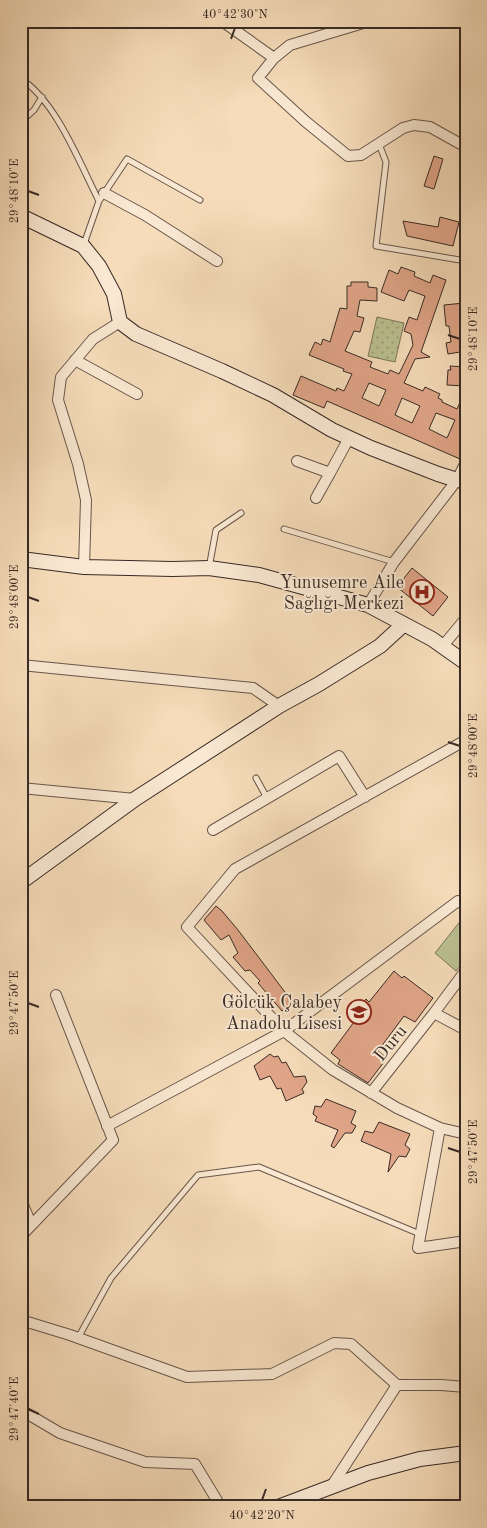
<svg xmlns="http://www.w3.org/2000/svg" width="487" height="1528" font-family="'Old Standard TT',serif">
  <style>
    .green { fill: #bbc091; stroke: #7a755a }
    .park { fill: url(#park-dots); stroke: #7a755a }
    .building { fill: #e0a588; stroke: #382a24; fill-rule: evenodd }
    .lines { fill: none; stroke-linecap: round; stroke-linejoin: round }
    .lane-casing { stroke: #68564a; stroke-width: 7 }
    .street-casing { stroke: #68564a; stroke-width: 12 }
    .secondary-casing { stroke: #382a24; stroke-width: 16 }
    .lane { stroke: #f9e8d2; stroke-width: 5 }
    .street { stroke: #f9e8d2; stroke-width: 10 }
    .secondary { stroke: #f9e8d2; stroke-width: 14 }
    .ticks { fill: none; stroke: #382a24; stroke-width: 2 }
    .labels { text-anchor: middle; stroke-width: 4; stroke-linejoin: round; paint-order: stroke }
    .poi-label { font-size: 18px; fill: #382a24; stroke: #f9e8d2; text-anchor: end }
    .street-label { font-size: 18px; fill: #382a24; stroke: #f9e8d2 }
    .neatline { fill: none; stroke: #382a24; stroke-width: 2 }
    .ticks-label { font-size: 12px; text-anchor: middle; fill: #382a24 }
  </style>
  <defs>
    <pattern id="park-dots" width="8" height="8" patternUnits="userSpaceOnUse" patternTransform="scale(1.25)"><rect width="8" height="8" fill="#bbc091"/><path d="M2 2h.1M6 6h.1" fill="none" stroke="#999c76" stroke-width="1.8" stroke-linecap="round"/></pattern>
  </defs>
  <rect width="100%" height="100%" fill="#f6dcba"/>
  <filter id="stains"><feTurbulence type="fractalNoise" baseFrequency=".004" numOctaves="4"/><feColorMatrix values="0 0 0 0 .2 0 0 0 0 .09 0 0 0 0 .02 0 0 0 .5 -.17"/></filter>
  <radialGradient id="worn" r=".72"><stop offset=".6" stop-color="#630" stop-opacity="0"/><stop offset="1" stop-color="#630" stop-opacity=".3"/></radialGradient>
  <path class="green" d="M466 914V959L456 971 435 953Z"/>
  <path class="park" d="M377 317 404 323 395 362 368 356Z"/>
  <path class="building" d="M434 156 443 159 434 189 424 186Z
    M440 217 459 222 453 246 407 236 403 221 438 227Z
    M401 267 415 272 414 276 430 283 433 275 446 280 421 352 430 357 415 359 404 383 423 391 425 387 440 394 438 398 442 400V402L457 409 466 389V437L462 446 466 447V453L460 459 327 401 324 408 293 395 301 376 336 391 337 388 344 391 352 374 343 371 344 369 309 355 315 342 321 345 323 339 330 342 340 308 347 309V286H351V282H368V287L377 288V301L360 300 357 316 364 318 360 332 354 331 345 351 372 362 370 367 388 374 390 370 399 374 413 345 411 334 404 331 409 317 417 320 425 296 409 290 404 301 381 292 389 270 398 274ZM369 383 386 390 379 406 362 398ZM402 398 420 406 412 423 395 415ZM436 413 455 420 447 438 429 429Z
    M464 303V310L466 309V351L448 354 446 343 451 342 449 326H446L444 305Z
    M450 366 466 367V386L447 385 448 370H451Z
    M412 568 448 597 433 616 397 587Z
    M216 906 222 911 238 930 294 1004 282 1011 258 983 260 981 250 970 245 971 233 957 238 953 229 935 221 940 204 920Z
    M394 971 402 978 404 976 433 998 415 1022 404 1016 378 1051 387 1058 368 1083 338 1064 340 1060 331 1053 354 1022 351 1020 366 999 369 1002Z
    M270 1054 274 1057 278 1056 282 1063 286 1062 294 1077 305 1076 307 1082 302 1089 304 1093 286 1101 281 1088 277 1089 270 1076 260 1080 254 1066Z
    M326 1099 356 1111 351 1123 356 1126 352 1133H345L334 1148 331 1146 338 1130 315 1121 317 1117 313 1114 315 1106 321 1107Z
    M379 1122 410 1134 405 1145 410 1149 406 1157 399 1156 388 1172 391 1154 361 1141 365 1131 373 1133Z"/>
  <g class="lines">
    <defs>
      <path id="lane" d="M21 79C56 101 80 164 99 201
        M21 122 34 110 42 97
        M379 144 386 162 376 246 466 261
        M84 244 99 201 127 159 200 200
        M284 529 394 562
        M209 568 216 530 241 513
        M256 778 267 798
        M78 1338 111 1278 198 1175 259 1167 420 1234"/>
      <path id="street" d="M222 21 274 58
        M370 21 290 45 274 58 258 78 305 121 348 156 361 155 403 128 414 125 430 127 466 147
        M104 193 145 215 217 261
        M75 360 137 394
        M297 461 330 473 349 438
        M316 498 330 473
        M84 567 86 500 78 464 58 400 61 377 93 339 120 322
        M368 605 394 562 457 480 466 462
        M442 647 466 618
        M21 665 253 688 279 706
        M466 740 235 869 187 927 284 1031 333 1070 397 1108 440 1128 466 1134
        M21 788 135 799
        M213 830 339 756 365 797
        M466 970 434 1013 466 1030
        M371 1093 434 1013
        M107 1126 284 1031 458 901 466 906
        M440 1128 418 1248 466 1241
        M21 1200 31 1224
        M21 1236 113 1140 56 995
        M21 1320 70 1335 187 1377 272 1374 334 1343 351 1344 397 1385H441L466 1387
        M21 1410 60 1433 145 1462 195 1464 221 1507
        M331 1487 397 1385"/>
      <path id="secondary" d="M21 216 83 246 99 266 114 294 120 322 136 334 222 371 273 395 332 430 371 448 438 474 457 480 466 481
        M21 559 84 567 173 569 209 568 259 575 368 605 432 639 466 663
        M21 882 135 799 279 706 319 684 380 646 404 624
        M278 1507 368 1473 420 1459 466 1453"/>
    </defs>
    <use href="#lane" class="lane-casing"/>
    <use href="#street" class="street-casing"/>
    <use href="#secondary" class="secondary-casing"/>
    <use href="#lane" class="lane"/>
    <use href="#street" class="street"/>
    <use href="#secondary" class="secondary"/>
  </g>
  <path class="ticks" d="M231 39 235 28M28 191 39 195M448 335 460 339M28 597 39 601M448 742 460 746M28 1003 39 1007M448 1148 460 1152M28 1409 39 1414M262 1500 266 1489"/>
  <defs>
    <symbol id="hospital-ring" viewBox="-11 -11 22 22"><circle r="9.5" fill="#f9e8d2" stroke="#8f2418" stroke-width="1.5"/><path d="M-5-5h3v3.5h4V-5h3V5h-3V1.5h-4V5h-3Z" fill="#8f2418"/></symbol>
    <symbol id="school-ring" viewBox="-11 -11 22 22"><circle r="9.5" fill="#f9e8d2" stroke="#8f2418" stroke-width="1.5"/><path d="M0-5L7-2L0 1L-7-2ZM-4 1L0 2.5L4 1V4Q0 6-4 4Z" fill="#8f2418"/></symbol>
  </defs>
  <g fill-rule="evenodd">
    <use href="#hospital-ring" x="408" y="578" width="28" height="28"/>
    <use href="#school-ring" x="345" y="998" width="28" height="28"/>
  </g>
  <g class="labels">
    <g class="poi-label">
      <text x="404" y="588">Yunusemre Aile<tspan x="404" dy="21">Sağlığı Merkezi</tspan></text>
      <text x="342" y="1008">Gölcük Çalabey<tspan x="342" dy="21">Anadolu Lisesi</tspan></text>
    </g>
    <g class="street-label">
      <text transform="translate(390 1043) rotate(-51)" y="6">Duru</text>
    </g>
  </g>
  <rect width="487" height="1528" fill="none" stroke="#f6dcba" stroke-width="55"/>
  <rect x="28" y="28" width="432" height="1472" class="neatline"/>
  <g class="ticks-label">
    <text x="235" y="18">40°42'30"N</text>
    <text transform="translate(14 191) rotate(-90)" y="4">29°48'10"E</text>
    <text transform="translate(473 339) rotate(-90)" y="4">29°48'10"E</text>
    <text transform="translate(14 597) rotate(-90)" y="4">29°48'00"E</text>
    <text transform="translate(473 746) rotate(-90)" y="4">29°48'00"E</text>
    <text transform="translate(14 1003) rotate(-90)" y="4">29°47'50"E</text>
    <text transform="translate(473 1152) rotate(-90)" y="4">29°47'50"E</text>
    <text transform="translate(14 1409) rotate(-90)" y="4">29°47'40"E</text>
    <text x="262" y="1519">40°42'20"N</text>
  </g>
  <rect width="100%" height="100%" filter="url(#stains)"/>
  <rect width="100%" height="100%" fill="url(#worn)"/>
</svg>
